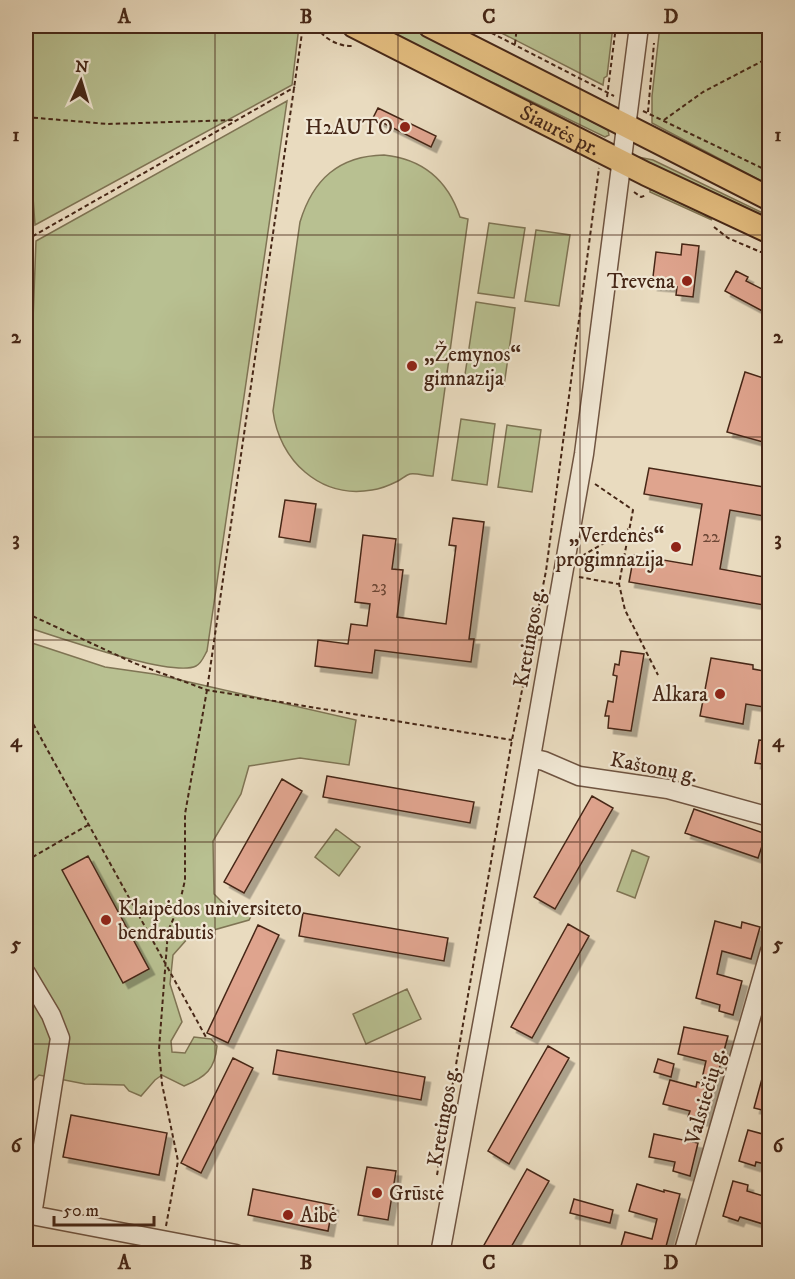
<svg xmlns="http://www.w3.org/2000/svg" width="795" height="1279" font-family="'IM FELL DW Pica',serif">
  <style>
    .green { fill: #b8c091; stroke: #7f7454; stroke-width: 1.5 }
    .building { fill: #dfa48e; stroke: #462717; stroke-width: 1.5; filter: url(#shadow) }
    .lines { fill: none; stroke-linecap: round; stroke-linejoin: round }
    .minor-casing { stroke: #6f5441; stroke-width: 21 }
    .major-casing { stroke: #462717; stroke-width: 26 }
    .path { stroke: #462717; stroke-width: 2; stroke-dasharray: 4.5 3; stroke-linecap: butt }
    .minor { stroke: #f1e8d5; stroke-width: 18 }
    .major { stroke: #e4be80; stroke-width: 22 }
    .grid { fill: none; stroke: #462717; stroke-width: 1.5; stroke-opacity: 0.55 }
    .poi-dot { fill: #8f2418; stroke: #f1e8d5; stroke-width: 2 }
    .labels { text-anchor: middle; stroke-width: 4.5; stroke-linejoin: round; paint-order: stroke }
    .number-label { font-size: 18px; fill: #6c4635 }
    .poi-label { font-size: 21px; fill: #462717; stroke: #f1e8d5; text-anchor: end }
    .street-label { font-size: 21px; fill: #462717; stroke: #f1e8d5 }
    .neatline { fill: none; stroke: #462717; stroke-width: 2 }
    .grid-label { font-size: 20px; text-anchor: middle; font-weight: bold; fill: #462717 }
  </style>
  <defs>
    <filter id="shadow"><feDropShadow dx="5.5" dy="5.5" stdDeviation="0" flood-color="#0004"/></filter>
  </defs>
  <rect width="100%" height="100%" fill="#e9dbbf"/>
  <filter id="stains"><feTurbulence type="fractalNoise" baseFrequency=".00333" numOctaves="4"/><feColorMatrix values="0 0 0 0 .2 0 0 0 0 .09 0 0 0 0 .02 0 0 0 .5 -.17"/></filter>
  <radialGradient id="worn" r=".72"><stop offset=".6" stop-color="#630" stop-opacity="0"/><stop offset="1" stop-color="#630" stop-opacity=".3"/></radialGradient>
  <path class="green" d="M26 26H299L292 85 35 225 26 100Z
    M371 26H409L608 130 609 135 605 137 496 84 444 63Z
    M488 26H613L607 76 604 78 603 85Z
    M660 26H769V185L652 123V96Z
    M287 101 207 651C204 656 202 663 196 666 172 678 56 636 26 627V377L32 346 36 241Z
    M384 155C423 159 448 181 460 217L468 219 433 476C426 476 417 473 410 474 406 475 402 479 398 481 390 485 381 489 372 490 320 499 279 460 273 411L300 222C313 179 339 156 384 155Z
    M638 157 653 160 769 216V223L636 160Z
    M650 189C671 195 695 207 712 220L650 192Z
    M489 223 525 228 514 298 478 293Z
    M536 230 570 235 559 306 525 301Z
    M476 302 515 308 504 386 464 381Z
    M461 419 495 424 487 485 452 480Z
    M507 425 541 430 532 492 498 487Z
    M26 641 105 667 154 674 356 720 349 765 300 758 249 766 241 794 213 841 214 894 229 909 247 905 254 910 249 920 189 937 173 955 170 984 182 1022 171 1041 172 1052 185 1053 194 1037 211 1039 217 1046C215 1069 206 1077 184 1086L162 1075 155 1080 141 1096 129 1091 124 1085 85 1084 39 1075 26 1088Z
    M336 829 360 847 339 876 315 857Z
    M632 850 649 857 635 898 617 891Z
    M407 989 421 1019 366 1044 353 1014Z"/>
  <path class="building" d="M378 108 436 136 431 147 373 118Z
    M682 244 699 246 693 297 676 295 677 287 652 285 656 252 681 255Z
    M736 271 748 277 746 281 770 293V315L725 291Z
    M745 372 766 379 763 391 770 392V444L727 432Z
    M649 468 770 488V517L730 510 720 569 770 578V606L629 582 634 555 692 565 702 504 644 494Z
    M285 500 316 504 310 542 279 537Z
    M453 518 484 522 469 639H474L471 662 375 650 372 673 315 666 318 640 348 644 351 624 367 626 370 604 355 602 363 535 396 539 392 569 403 570 397 617 446 624 456 546 449 545Z
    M621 651 644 654 631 731 608 728 609 716H605L608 701 613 702 617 676 613 675 615 664 619 665Z
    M711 658 753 665V669L770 672V708L746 704 743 724 700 716Z
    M759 740 770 741V765L755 763Z
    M327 776 474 802 470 823 323 797Z
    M282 779 302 791 244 893 224 882Z
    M592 796 613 808 555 909 534 897Z
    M694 809 766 834 758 858 685 833Z
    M88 856 149 969 123 983 62 870Z
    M303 913 448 938 444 961 299 936Z
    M715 921 741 928 742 922 760 927 751 959 722 951 717 974 742 981 733 1015 719 1011 720 1005 696 998Z
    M568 924 589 936 532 1038 511 1027Z
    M258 925 279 935 228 1043 207 1033Z
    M684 1027 728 1036 705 1121 688 1117 690 1111 663 1104 670 1080 696 1087 697 1082 701 1083 706 1061 678 1054Z
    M548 1046 569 1058 509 1164 488 1151Z
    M277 1050 425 1077 421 1100 273 1074Z
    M233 1058 253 1068 201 1173 181 1163Z
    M658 1059 674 1064 671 1077 654 1072Z
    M766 1064H770V1112L754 1108Z
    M71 1115 167 1133 159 1175 63 1157Z
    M748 1130 770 1136V1165L756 1162 755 1166 739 1161Z
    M654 1134 698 1143 690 1176 673 1171 675 1162 649 1157Z
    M367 1167 396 1171 388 1220 358 1215Z
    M527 1169 549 1181 507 1254H479Z
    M733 1181 748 1185 747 1191 770 1198V1214L766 1225 740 1217 738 1221 723 1216Z
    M637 1184 664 1192V1190L680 1194 664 1254H627L629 1248 621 1246 625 1232 652 1239 657 1219 629 1211Z
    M253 1189 333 1205 328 1231 248 1215Z
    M574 1199 613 1210 610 1223 570 1213Z"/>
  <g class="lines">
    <defs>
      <path id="minor" d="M531 758 544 761 579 776 668 789 770 817
        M26 973 51 1015 60 1038 32 1215
        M26 1214 236 1254
        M440 1254 524 797 584 454 639 26
        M683 1254 770 951"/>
      <g id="major">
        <path id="s1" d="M354 26 646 174 770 232"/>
        <path d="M430 26 770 199"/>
      </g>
    </defs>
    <use href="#minor" class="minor-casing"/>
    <use href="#major" class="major-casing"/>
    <path class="path" d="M317 26C322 38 339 47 353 46
      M478 26 614 96
      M515 44 517 26
      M607 97 616 26
      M643 111 770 172
      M648 112 654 43
      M770 113V116
      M26 117 108 124 235 120
      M664 120 703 92 770 57
      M26 149 31 237 26 339
      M634 192 641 197 647 195
      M714 227 728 238 770 256
      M26 240 295 87
      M595 484 633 510 619 584 625 610 658 675
      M582 556 628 529
      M579 577 618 584
      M26 613 134 663 207 690 512 740
      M26 711 207 1039
      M26 861 88 825
      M437 1175 512 740 546 571 599 168
      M166 1226 178 1161 162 1084 159 1049 168 931 179 906 185 880V814L207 690 303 26"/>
    <use href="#minor" class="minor"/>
    <use href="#major" class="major"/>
  </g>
  <path class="grid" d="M215 26V1254M398 26V1254M580 26V1254M26 235H770M26 437H770M26 640H770M26 842H770M26 1044H770"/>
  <g class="poi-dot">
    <circle cx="405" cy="127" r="6"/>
    <circle cx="687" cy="281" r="6"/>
    <circle cx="412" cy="366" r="6"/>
    <circle cx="676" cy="547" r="6"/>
    <circle cx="720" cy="694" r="6"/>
    <circle cx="106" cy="920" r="6"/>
    <circle cx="377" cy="1193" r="6"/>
    <circle cx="288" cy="1215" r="6"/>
  </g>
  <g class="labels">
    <g class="number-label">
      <text x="711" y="542">22</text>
      <text x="379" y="592">23</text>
    </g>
    <g class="poi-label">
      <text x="393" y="134">H2AUTO</text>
      <text x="675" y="288">Trevena</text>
      <text x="424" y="361" text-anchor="start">„Žemynos“<tspan x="424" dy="24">gimnazija</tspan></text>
      <text x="664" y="542">„Verdenės“<tspan x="664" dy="24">progimnazija</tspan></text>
      <text x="708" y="701">Alkara</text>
      <text x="118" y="915" text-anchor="start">Klaipėdos universiteto<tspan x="118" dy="24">bendrabutis</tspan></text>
      <text x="389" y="1200" text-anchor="start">Grūstė</text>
      <text x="300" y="1222" text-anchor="start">Aibė</text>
    </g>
    <g class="street-label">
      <text dy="7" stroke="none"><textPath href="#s1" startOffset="231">Šiaurės pr.</textPath></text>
      <text transform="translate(529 637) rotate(-80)" y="7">Kretingos g.</text>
      <text transform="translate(654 767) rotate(11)" y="7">Kaštonų g.</text>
      <text transform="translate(705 1096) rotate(-74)" y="7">Valstiečių g.</text>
      <text transform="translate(443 1116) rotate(-80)" y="7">Kretingos g.</text>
    </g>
  </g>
  <rect width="795" height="1279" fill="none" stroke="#e9dbbf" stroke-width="66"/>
  <g transform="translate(81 81) rotate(4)" stroke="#f1e8d5" stroke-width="4.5" paint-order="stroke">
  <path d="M0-4.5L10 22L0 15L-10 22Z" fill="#462717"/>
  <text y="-9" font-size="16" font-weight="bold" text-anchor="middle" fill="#462717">N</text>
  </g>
  <path d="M54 1216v9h100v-9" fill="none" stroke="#462717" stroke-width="3"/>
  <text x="63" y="1216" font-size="18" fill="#462717" stroke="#f1e8d5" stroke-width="4.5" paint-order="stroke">50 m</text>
  <rect x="33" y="33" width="729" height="1213" class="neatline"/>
  <g class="grid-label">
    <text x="124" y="23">A</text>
    <text x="306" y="23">B</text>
    <text x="489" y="23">C</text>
    <text x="671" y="23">D</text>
    <text x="16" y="141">1</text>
    <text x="778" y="141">1</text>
    <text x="16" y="343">2</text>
    <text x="778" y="343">2</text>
    <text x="16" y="545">3</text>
    <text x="778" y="545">3</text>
    <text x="16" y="747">4</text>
    <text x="778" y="747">4</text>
    <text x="16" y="950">5</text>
    <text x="778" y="950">5</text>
    <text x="16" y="1152">6</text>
    <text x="778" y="1152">6</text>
    <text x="124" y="1269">A</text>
    <text x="306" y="1269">B</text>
    <text x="489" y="1269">C</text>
    <text x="671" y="1269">D</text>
  </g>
  <rect width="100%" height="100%" filter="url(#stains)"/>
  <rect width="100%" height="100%" fill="url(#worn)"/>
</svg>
